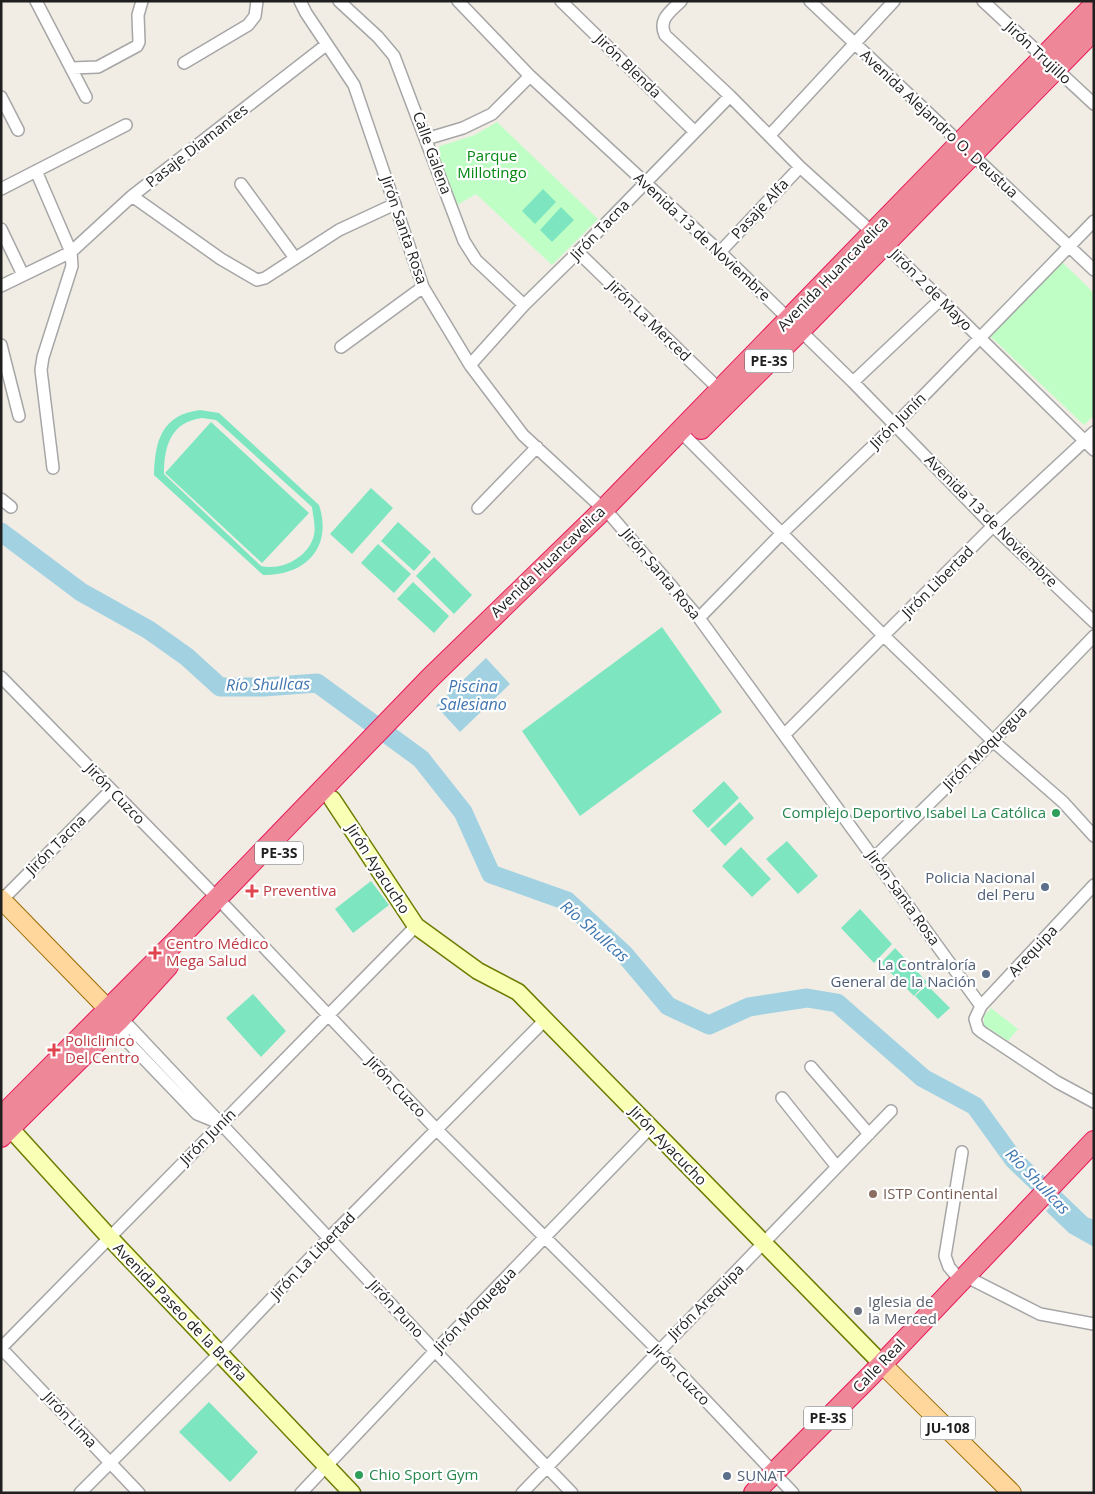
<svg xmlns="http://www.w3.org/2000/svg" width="1095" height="1494" font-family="'Open Sans',sans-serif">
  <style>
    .park { fill: #bffec5 }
    .pitch { fill: #7de6c0; fill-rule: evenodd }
    .water { fill: #a2d2e2 }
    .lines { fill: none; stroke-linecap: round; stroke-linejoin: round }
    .river { stroke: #a2d2e2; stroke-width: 19 }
    .street-casing { stroke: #a6a6a6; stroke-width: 14 }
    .secondary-casing { stroke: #6d7d00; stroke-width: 19 }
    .primary-casing { stroke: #9b6b00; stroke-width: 20 }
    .highway-casing { stroke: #e9185b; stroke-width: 22 }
    .street { stroke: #fff; stroke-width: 11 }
    .secondary { stroke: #f9ffb5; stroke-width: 16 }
    .primary { stroke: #ffd69c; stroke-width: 18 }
    .highway { stroke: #ee8798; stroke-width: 20 }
    .leisure-dot { fill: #2e9e5b; stroke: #fff; stroke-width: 2 }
    .service-dot { fill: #5c6f8a; stroke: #fff; stroke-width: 2 }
    .health-dot { fill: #e0444e; stroke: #fff; stroke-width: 2 }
    .education-dot { fill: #8d6e63; stroke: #fff; stroke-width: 2 }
    .worship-dot { fill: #6b7280; stroke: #fff; stroke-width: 2 }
    .labels { text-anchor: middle; stroke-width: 4.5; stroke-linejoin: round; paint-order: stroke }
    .shield { fill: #fff; stroke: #626262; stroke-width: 1 }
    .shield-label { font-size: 14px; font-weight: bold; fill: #1f1f1f }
    .street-label { font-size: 15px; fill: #1f1f1f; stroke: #fff }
    .park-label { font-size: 15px; fill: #038811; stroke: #fff }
    .leisure-label { font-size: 15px; fill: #27864d; stroke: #fff; text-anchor: end }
    .service-label { font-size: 15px; fill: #4e5e75; stroke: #fff; text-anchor: end }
    .health-label { font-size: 15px; fill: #be3a42; stroke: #fff; text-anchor: start }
    .education-label { font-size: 15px; fill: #785e54; stroke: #fff; text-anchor: start }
    .worship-label { font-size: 15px; fill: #5b616d; stroke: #fff; text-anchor: start }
    .water-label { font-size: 16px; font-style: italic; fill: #4076b0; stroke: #fff }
  </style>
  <rect width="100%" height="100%" fill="#f1ede5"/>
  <path class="park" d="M497 122 598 219 552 265 476 194 454 207 438 150 440 146 475 135Z
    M1061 261 1094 293V415L1084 425 990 336Z
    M991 1008 1018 1029 1008 1041 984 1025V1016Z"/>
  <path class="pitch" d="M543 189 556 202 535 224 522 211Z
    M561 207 574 220 552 242 540 230Z
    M200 410 219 413 319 505C333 548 305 576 263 575L154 475C155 440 162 415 200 410ZM202 418 216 420 312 507C313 517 316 526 314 535 309 557 282 571 261 566L164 474C164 446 171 422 202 418Z
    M211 422 309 513 262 563 165 473Z
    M371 488 393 508 352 554 330 534Z
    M398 522 431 552 414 571 381 541Z
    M378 544 411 574 394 593 361 563Z
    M434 557 472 595 454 614 416 576Z
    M413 582 449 616 434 633 397 599Z
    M662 627 722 712 580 816 522 731Z
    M724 781 739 798 708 828 692 811Z
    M740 802 754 818 725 846 710 830Z
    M787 841 818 876 798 894 766 859Z
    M741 847 771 879 752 897 722 866Z
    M371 881 389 905 353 933 335 909Z
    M860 909 892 944 874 963 841 928Z
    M895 948 927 982 914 996 881 963Z
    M927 985 950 1008 938 1019 915 996Z
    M253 994 286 1031 261 1057 226 1018Z
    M209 1402 258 1452 230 1482 179 1432Z"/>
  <path class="water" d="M486 658 510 684 460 732 436 706Z
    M1054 1203 1094 1226V1247L1069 1233 1046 1211Z"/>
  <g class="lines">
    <path class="river" d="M1 532 81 592 149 630 187 657 220 687H264L317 683 421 759 463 812 491 874 567 901 625 955 668 1006 709 1025 749 1007 807 998 837 1003 923 1078 975 1106 1014 1160 1083 1226 1094 1230"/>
    <defs>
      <path id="street" d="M36 1 86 97
        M300 1 306 13 354 85 423 287 470 365 523 435 612 517 699 618 981 1006
        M339 1 378 37 394 56 464 241 476 260 524 305
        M458 1 530 76 720 252 853 382 993 526 1094 622
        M561 1 694 131
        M681 1C670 12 658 19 665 35L730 96 800 167 873 233 1094 450
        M810 1 1094 270
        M983 1 1094 104
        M184 63 248 25 255 16 257 1
        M72 68 98 67 137 46 139 42 138 15 142 1
        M1 97 18 130
        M770 135 894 1
        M426 139 463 128 492 114 530 76
        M36 171 71 252 72 266 43 357 41 370 53 468
        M241 184 295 258
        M1 189 126 125
        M132 196 221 259 257 280 265 278 339 230 395 204
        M1 229 23 275
        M578 252 720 390
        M720 252 800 167
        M1 286 71 252 132 196 326 45
        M1 345 19 416
        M341 347 423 287
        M470 365 524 305 578 252 730 96
        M853 382 941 299
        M680 431 884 636 993 741 1063 802 1094 836
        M1 499 11 507
        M478 508 537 447
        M699 618 781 534 896 424 1094 221
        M1 677 226 907 437 1130 658 1350 793 1493
        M784 735 993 526 1094 432
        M874 858 993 741 1094 636
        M1094 885 981 1006 975 1019 978 1029 983 1033 1057 1082 1094 1102
        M1 901 111 790
        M119 1020 129 1026 435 1351 572 1493
        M119 1020 124 1038 197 1114 219 1123
        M811 1067 869 1134
        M782 1098 837 1167
        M965 1276 1040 1314 1094 1324
        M961 1281 949 1267 945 1256 962 1152
        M1 1348 416 926
        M1 1348 139 1493
        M80 1493 220 1353 329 1238 546 1019
        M301 1493 435 1351 650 1128
        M522 1493 891 1111"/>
      <path id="secondary" d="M332 799 416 926 478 971 518 992 882 1364
        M10 1128 109 1237 352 1493"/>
      <path id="primary" d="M1 899 107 1008
        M882 1364 1012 1493"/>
      <path id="highway" d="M701 429 800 331 1094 30
        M1 1117 178 939 430 678 604 509 1094 5
        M1 1137 119 1020 168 966
        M754 1493 882 1364 1094 1141"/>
    </defs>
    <use href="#street" class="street-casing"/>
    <use href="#secondary" class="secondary-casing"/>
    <use href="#primary" class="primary-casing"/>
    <use href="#highway" class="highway-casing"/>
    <use href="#street" class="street"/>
    <use href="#secondary" class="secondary"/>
    <use href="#primary" class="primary"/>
    <use href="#highway" class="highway"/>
  </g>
  <g class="leisure-dot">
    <circle cx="1056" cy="813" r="5"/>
    <circle cx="359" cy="1475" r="5"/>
  </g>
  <g class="service-dot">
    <circle cx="1045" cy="887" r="5"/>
    <circle cx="986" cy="974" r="5"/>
    <circle cx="727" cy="1476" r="5"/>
  </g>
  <g class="health-dot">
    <path d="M249.5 883.5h5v5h5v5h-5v5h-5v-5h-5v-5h5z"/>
    <path d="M152.5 945.5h5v5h5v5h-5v5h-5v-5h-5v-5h5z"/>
    <path d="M51.5 1042.5h5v5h5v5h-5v5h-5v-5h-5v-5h5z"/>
  </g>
  <circle class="education-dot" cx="873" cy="1194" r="5"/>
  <circle class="worship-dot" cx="858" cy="1311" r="5"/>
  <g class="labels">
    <g class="shield">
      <rect x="745" y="349.5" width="48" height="23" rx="4"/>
      <rect x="255" y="841.5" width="48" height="23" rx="4"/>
      <rect x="804" y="1406.5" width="48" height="23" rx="4"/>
      <rect x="920.5" y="1416.5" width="55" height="23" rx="4"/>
    </g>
    <g class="shield-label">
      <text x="769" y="366">PE-3S</text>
      <text x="279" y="858">PE-3S</text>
      <text x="828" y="1423">PE-3S</text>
      <text x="948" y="1433">JU-108</text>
    </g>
    <g class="street-label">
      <text transform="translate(1038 53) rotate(43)" y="5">Jirón Trujillo</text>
      <text transform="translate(628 66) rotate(44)" y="5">Jirón Blenda</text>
      <text transform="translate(939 124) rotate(43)" y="5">Avenida Alejandro O. Deustua</text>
      <text transform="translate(197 146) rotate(-38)" y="5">Pasaje Diamantes</text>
      <text transform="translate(432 153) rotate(70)" y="5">Calle Galena</text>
      <text transform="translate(760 209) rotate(-47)" y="5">Pasaje Alfa</text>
      <text transform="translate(404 230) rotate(71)" y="5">Jirón Santa Rosa</text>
      <text transform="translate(600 230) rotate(-46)" y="5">Jirón Tacna</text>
      <text transform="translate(702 237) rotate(43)" y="5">Avenida 13 de Noviembre</text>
      <text transform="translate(833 274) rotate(-46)" y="5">Avenida Huancavelica</text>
      <text transform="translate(931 290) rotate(45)" y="5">Jirón 2 de Mayo</text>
      <text transform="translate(649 321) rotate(44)" y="5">Jirón La Merced</text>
      <text transform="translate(898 421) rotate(-45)" y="5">Jirón Junín</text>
      <text transform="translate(991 521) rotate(45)" y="5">Avenida 13 de Noviembre</text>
      <text transform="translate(548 562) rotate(-44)" y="5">Avenida Huancavelica</text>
      <text transform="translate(661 574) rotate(50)" y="5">Jirón Santa Rosa</text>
      <text transform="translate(938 582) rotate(-45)" y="5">Jirón Libertad</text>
      <text transform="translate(985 748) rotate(-45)" y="5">Jirón Moquegua</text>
      <text transform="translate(115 794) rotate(46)" y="5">Jirón Cuzco</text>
      <text transform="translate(56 845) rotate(-45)" y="5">Jirón Tacna</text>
      <text transform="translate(378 869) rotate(57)" y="5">Jirón Ayacucho</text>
      <text transform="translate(903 898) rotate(54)" y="5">Jirón Santa Rosa</text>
      <text transform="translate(1033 951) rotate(-47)" y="5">Arequipa</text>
      <text transform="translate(396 1087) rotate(46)" y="5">Jirón Cuzco</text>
      <text transform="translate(208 1137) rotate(-45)" y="5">Jirón Junín</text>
      <text transform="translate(668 1146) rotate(46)" y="5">Jirón Ayacucho</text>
      <text transform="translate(313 1256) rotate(-46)" y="5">Jirón La Libertad</text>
      <text transform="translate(706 1302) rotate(-45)" y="5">Jirón Arequipa</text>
      <text transform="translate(396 1309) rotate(47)" y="5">Jirón Puno</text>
      <text transform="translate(475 1310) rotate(-46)" y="5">Jirón Moquegua</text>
      <text transform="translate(180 1312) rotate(46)" y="5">Avenida Paseo de la Breña</text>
      <text transform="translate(879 1366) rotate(-46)" y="5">Calle Real</text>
      <text transform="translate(680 1375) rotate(46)" y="5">Jirón Cuzco</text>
      <text transform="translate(70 1420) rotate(47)" y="5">Jirón Lima</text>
    </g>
    <g class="park-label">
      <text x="492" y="161">Parque<tspan x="492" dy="17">Millotingo</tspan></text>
    </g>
    <g class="leisure-label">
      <text x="1046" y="818">Complejo Deportivo Isabel La Católica</text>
      <text x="369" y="1480" text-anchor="start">Chio Sport Gym</text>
    </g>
    <g class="service-label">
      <text x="1035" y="883">Policia Nacional<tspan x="1035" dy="17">del Peru</tspan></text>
      <text x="976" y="970">La Contraloría<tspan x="976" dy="17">General de la Nación</tspan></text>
      <text x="737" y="1481" text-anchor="start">SUNAT</text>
    </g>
    <g class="health-label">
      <text x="263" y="896">Preventiva</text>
      <text x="166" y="949">Centro Médico<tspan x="166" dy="17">Mega Salud</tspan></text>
      <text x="65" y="1046">Policlinico<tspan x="65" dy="17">Del Centro</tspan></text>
    </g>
    <g class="education-label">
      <text x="883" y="1199">ISTP Continental</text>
    </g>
    <g class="worship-label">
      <text x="868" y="1307">Iglesia de<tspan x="868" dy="17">la Merced</tspan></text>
    </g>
    <g class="water-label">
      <text transform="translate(268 684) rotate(-1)" y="6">Río Shullcas</text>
      <text x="473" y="692">Piscina<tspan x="473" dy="18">Salesiano</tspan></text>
      <text transform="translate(595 931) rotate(41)" y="6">Río Shullcas</text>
      <text transform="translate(1038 1181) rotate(46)" y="6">Río Shullcas</text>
    </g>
  </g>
  <rect width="1095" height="1494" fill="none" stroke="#1f1f1f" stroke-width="5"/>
</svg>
